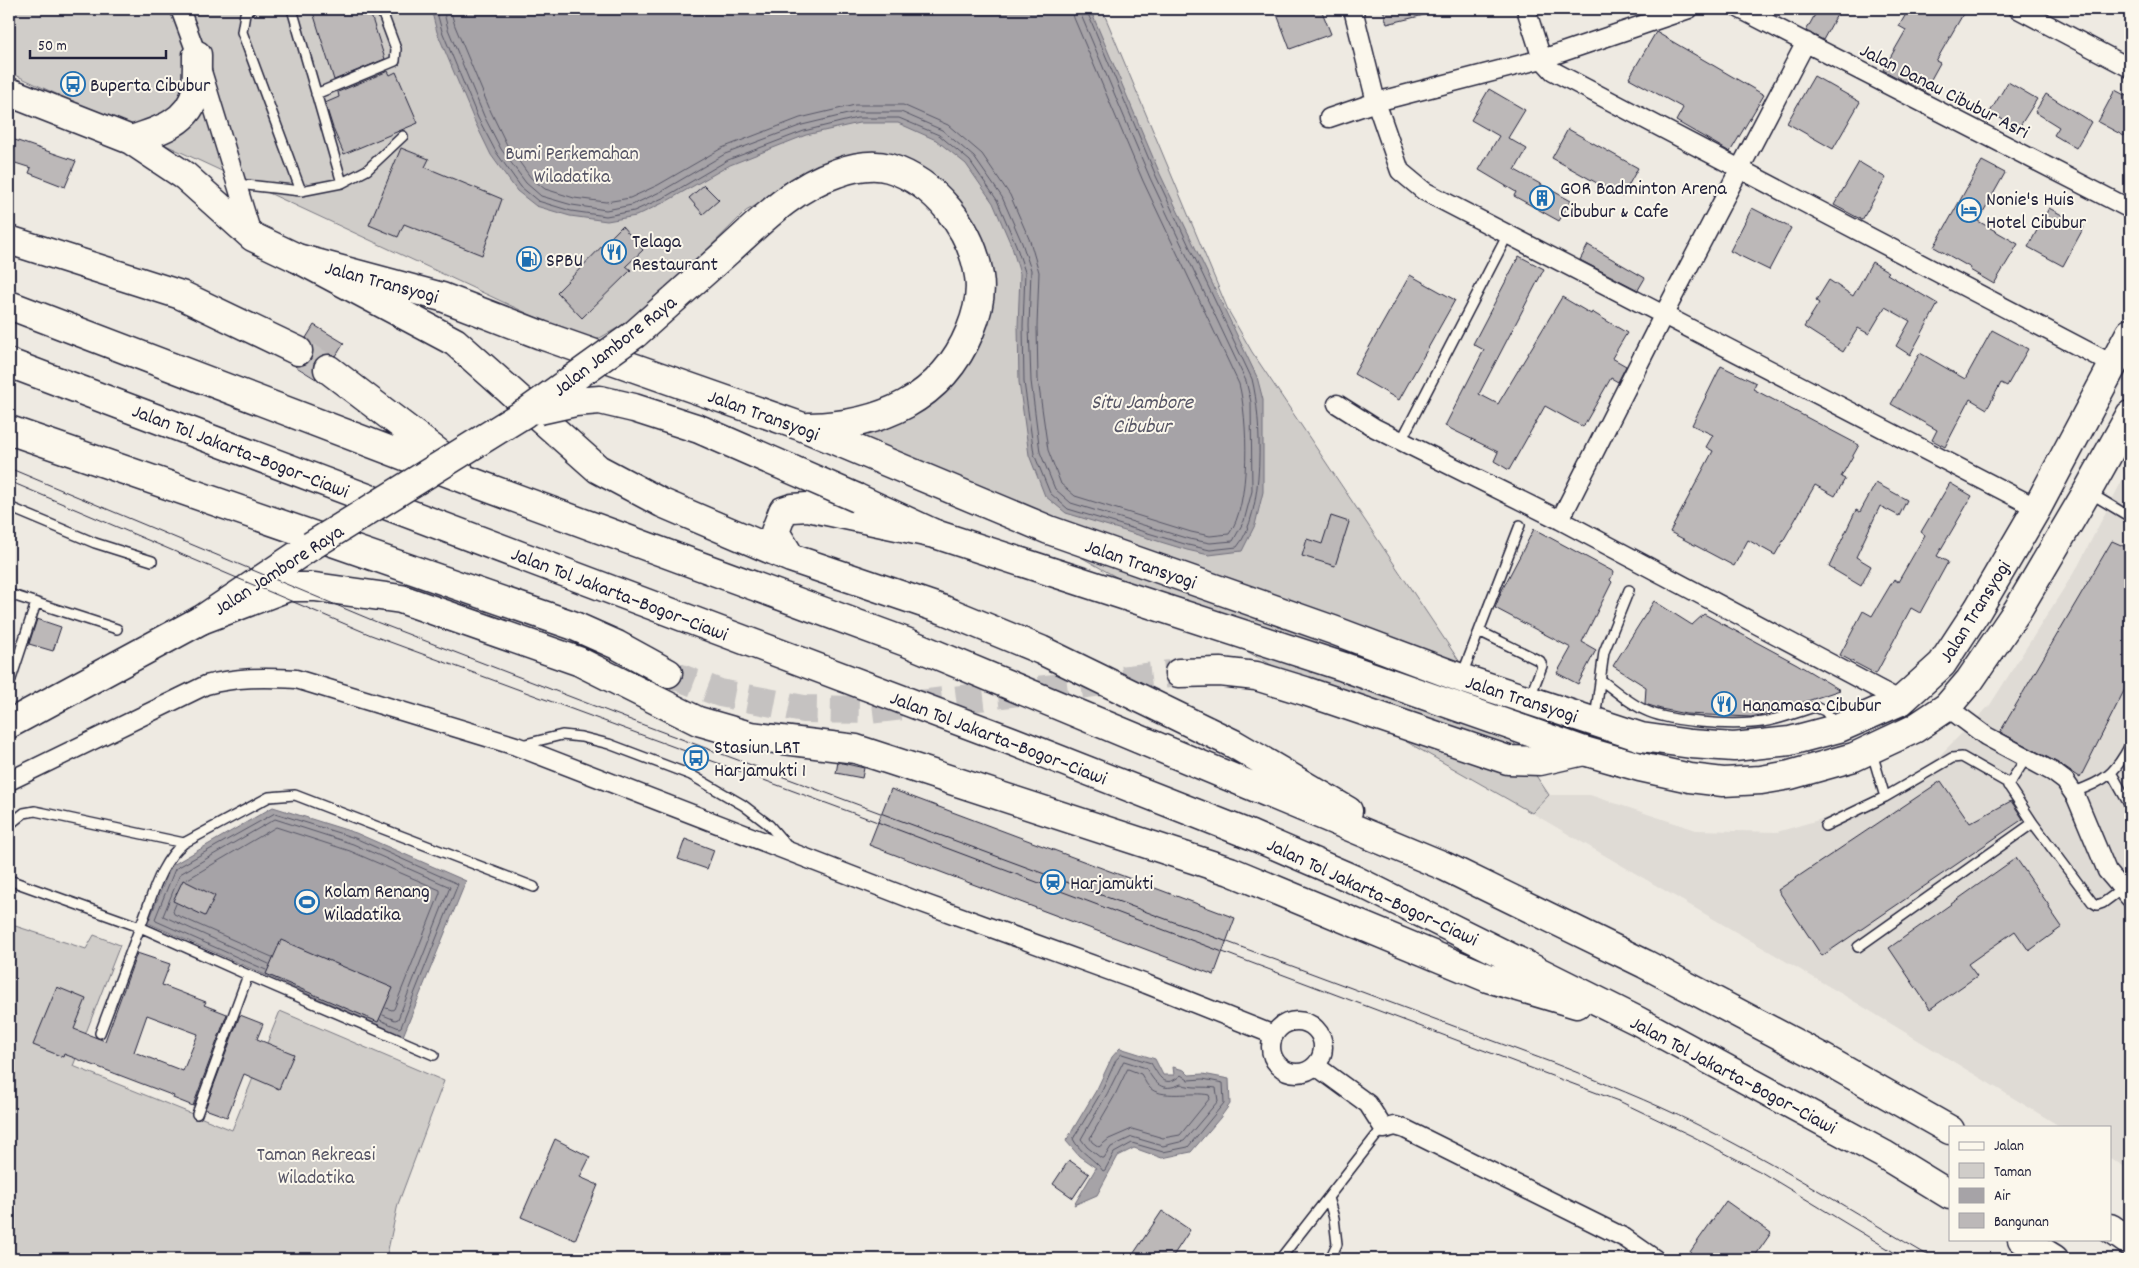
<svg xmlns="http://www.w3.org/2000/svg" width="2139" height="1268" font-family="Dekko,sans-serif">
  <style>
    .built { fill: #dfdbd5 }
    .green { fill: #d0cdc9; stroke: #797882 }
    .water { fill: #a6a3a7; stroke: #716f7c }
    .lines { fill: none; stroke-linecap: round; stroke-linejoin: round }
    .shore { stroke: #575666; stroke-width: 1 }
    .building { fill: #bcb8b8; stroke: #22223b; fill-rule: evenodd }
    .motorway-tunnel { stroke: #c5c2c1; stroke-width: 28; stroke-dasharray: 28 14; stroke-linecap: butt }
    .service-casing { stroke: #22223b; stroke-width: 12 }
    .minor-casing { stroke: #22223b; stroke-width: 21 }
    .trunk-casing { stroke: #22223b; stroke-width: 31 }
    .motorway-casing { stroke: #22223b; stroke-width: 31 }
    .service { stroke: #fbf7ec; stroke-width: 9 }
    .minor { stroke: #fbf7ec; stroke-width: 18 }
    .trunk { stroke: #fbf7ec; stroke-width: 28 }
    .motorway { stroke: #fbf7ec; stroke-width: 28 }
    .tram { stroke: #22223b; stroke-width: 1 }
    .trunk-bridge-casing { stroke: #22223b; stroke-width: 31; stroke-linecap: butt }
    .trunk-bridge { stroke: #fbf7ec; stroke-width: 28 }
    .labels { text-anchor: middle; stroke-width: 4; stroke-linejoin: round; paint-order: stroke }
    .poi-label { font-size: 20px; fill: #22223b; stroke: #fbf7ec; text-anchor: start }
    .street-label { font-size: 20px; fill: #22223b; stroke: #fbf7ec }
    .park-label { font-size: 20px; fill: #565566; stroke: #fbf7ec }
    .water-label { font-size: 21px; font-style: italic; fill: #575666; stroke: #fbf7ec }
  </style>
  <rect width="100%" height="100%" fill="#eeeae2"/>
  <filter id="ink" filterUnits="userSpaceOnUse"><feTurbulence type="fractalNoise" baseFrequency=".02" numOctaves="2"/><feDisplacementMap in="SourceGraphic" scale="10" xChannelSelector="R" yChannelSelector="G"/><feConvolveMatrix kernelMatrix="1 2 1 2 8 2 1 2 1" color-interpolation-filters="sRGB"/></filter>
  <g filter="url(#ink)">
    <path class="built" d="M2130 465V1170L2110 1158V1127H2061L1847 997 1532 813 1549 795H1590L1696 830 1777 832 1867 806 1936 759 1990 705 2078 566Z"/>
    <path class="green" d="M9 9H1102L1228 310 1252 352 1549 795 1532 813 991 506 825 437 870 428 969 345 967 228 866 158 840 157 746 211 642 314 591 343 9 72Z
      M9 924 86 949 94 935 120 945 73 1066 232 1130 280 1011 444 1081 398 1204 386 1259H9Z"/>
    <path class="water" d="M431 9H1090L1160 174 1257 377 1263 400V492L1255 525 1242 551 1209 555 1187 550 1066 513 1045 496 1029 455 1019 382 1018 326 1020 274 1012 247 993 203 966 164 936 140 898 123H859L806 135 730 165 667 201 636 216 607 221 570 216 536 206 517 191 491 155 474 120 437 32Z
      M273 807 356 833 466 881 403 1036 148 923 171 866Z
      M1120 1048 1155 1059 1163 1075H1174L1173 1067 1184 1070 1189 1075 1203 1074 1229 1079 1230 1104 1220 1118 1191 1152 1162 1158 1134 1148 1118 1156 1097 1195 1074 1205 1096 1168 1079 1156 1066 1141 1097 1089 1112 1057Z"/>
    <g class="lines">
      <path class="shore" d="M436 9 442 31 478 118 496 152 521 187 538 201 571 211 606 216 634 211 665 197 728 160 804 131 857 118H899L939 135 970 161 997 200 1016 245 1025 272 1023 326 1024 382 1034 454 1050 493 1068 509 1188 545 1210 550 1237 547C1265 514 1262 419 1252 379L1156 176 1086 9
        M443 9 448 29 484 116 501 149 526 183 541 196 572 205 606 210 632 205 662 191 725 154 802 125 856 112H901L942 130 974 157 1002 197 1022 243 1031 270 1029 326 1031 381 1040 452 1055 489 1071 503 1189 539 1210 543 1233 541 1244 521 1252 491 1251 402 1246 381 1150 178 1081 15 1080 9
        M450 9 455 26 491 112 507 145 531 178 545 189 574 198 606 202 630 198 658 185 722 148 800 118 855 105H903L948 125 982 154 1010 195 1030 241 1039 272 1037 326 1038 380 1048 450 1061 484 1075 496 1191 532 1210 536 1229 534C1251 505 1248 418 1239 384L1143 181 1074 18 1072 9
        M186 880 276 827 350 851 440 890V893L394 1009 392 1010 386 1008
        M176 904 173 911 174 914 272 957
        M269 964 163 916 180 874 275 819 353 844 450 887 398 1019 395 1020 383 1015
        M266 970 156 921 155 919 175 869 275 813 355 838 458 884 401 1027 399 1028 380 1020
        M1122 1054 1151 1063C1159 1076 1164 1090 1181 1075L1188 1080 1203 1079 1223 1083 1224 1103 1188 1147 1163 1152 1132 1143 1114 1153 1105 1170 1103 1171C1095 1159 1080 1153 1073 1139L1102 1091 1116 1060Z
        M1124 1061 1146 1068C1155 1083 1161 1093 1181 1084 1192 1089 1205 1086 1216 1088L1218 1101 1184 1141 1163 1146 1132 1137 1111 1147 1104 1158H1101L1087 1147 1081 1139 1107 1094Z
        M1128 1069 1141 1074C1144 1078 1145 1083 1149 1087 1160 1100 1193 1091 1209 1095L1210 1098 1180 1135 1163 1138 1132 1129 1109 1139 1099 1147 1092 1142 1090 1138 1114 1097Z"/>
    </g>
    <path class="building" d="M312 9H369L385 59 334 80Z
      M1275 9H1321L1331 34 1290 49Z
      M1383 9H1427L1428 14 1387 24Z
      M1818 9H1829L1838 13 1823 40 1806 31Z
      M1909 9H1966L1936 61 1940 63 1924 92 1883 70 1906 30 1899 26Z
      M1656 32 1764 95 1730 152 1676 121 1683 108 1629 78Z
      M388 71 390 75 396 72 418 123 344 154 334 131 325 103 339 97 338 92Z
      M1814 76 1860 102 1833 149 1787 123Z
      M2008 82 2037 99 2018 129 1990 112Z
      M1489 89 1525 110 1508 138 1527 149 1515 170 1571 201 1559 221 1514 196 1516 192 1479 170 1499 136 1471 120Z
      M2115 90 2130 98V124L2124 136 2098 122Z
      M2046 94 2091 122 2076 148 2054 135 2059 127 2035 112Z
      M1568 129 1638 168 1622 197 1552 158Z
      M9 138 76 161 65 187 29 173 31 168 9 161Z
      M401 148 429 159 425 167 502 199 482 255 404 224 398 237 369 225Z
      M1982 161 2005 173 1978 221 2018 244 1994 284 1970 270 1971 268 1934 247Z
      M1859 162 1886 178 1862 220 1834 205Z
      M704 185 719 200 703 214 689 198Z
      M1752 208 1791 228 1769 270 1730 251Z
      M2049 208 2084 227 2063 266 2028 247Z
      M622 226 643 250 626 266 631 270 582 318 557 292Z
      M1588 245 1645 278 1638 290 1580 260Z
      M1519 256 1544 269 1479 394 1498 404 1562 297 1591 314 1592 312 1627 333 1612 358 1626 366 1618 382 1611 378 1583 427 1545 406 1509 470 1494 461 1498 452 1445 426 1484 350 1473 344Z
      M1872 262 1889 272 1887 274 1938 304 1910 355 1896 346 1910 321 1885 307 1869 334 1858 328 1843 352 1804 327 1819 303 1816 301 1829 280 1853 296Z
      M1410 275 1455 300 1399 400 1354 374Z
      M314 325 344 343 336 356 329 354H322L315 360 312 368 316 379 295 366 306 364 312 357 313 349 311 343 306 338Z
      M1992 330 2028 349 2007 386 2001 383 1987 409 1970 399 1945 447 1932 440 1937 430 1891 404 1920 353 1965 379Z
      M1721 366 1756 383 1753 389 1859 445 1841 477 1845 479 1835 496 1815 485 1775 555 1748 540 1734 566 1670 532 1713 451 1706 447 1713 435 1692 425Z
      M1876 483 1907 500 1899 516 1880 506 1856 557 1871 566 1861 586 1829 567 1856 510 1860 512Z
      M1950 483 1972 496 1937 556 1948 562 1920 613 1911 608 1876 674 1840 655 1863 611 1872 616 1894 579 1898 582 1925 535 1921 532Z
      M1331 516 1349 522 1335 566 1302 556 1307 539 1322 544Z
      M1534 529 1614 572 1610 580 1612 582 1582 642 1596 650 1578 684 1557 673 1571 648 1495 608 1502 590Z
      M2112 541 2130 549V679L2080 778 2058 763 2000 732Z
      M1654 601 1692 625 1704 614 1797 664 1840 690 1781 710 1751 717 1686 714 1661 709 1645 704 1646 687 1613 666Z
      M37 619 61 627 53 651 29 644Z
      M838 762 864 768 862 778 836 773Z
      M1941 781 1970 823 2011 801 2023 819 1822 956 1778 890Z
      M891 789 1235 918 1214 975 869 845Z
      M685 839 714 850 707 869 678 859Z
      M2016 858 2050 907 2049 908 2062 927 2029 951 2015 931 1968 964 1977 976 1930 1009 1889 948Z
      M183 880 215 896 205 916 173 901Z
      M281 940 393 988 378 1022 266 974Z
      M137 953 170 964 162 985 206 1002 204 1005 227 1014 193 1106 173 1098 174 1096 64 1054 63 1057 33 1045 57 987 86 999 74 1029 105 1041ZM147 1015 198 1034 183 1071 134 1052Z
      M240 1015 263 1024 257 1039 294 1054 279 1089 244 1074 227 1117 205 1109Z
      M555 1139 590 1157 580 1177 598 1185 575 1240 521 1217Z
      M1069 1160 1089 1174 1073 1198 1053 1184Z
      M1726 1201 1771 1233 1753 1259H1685Z
      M1162 1211 1190 1230 1171 1259H1130Z"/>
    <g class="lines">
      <path class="motorway-tunnel" d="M298 351 328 369
        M668 673 720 693 804 709 869 710 1179 673"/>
      <defs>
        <path id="service" d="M250 9 245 14 242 32 301 191
          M292 9 342 183
          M316 94 395 61 396 49 381 9
          M238 184 301 191 342 183 367 170 403 136
          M1401 441 1508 234
          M2090 493 2130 517
          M9 507 95 543 152 561
          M9 594 117 629
          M1479 631 1540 661 1542 666 1530 697
          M1462 675 1520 525
          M1601 680C1616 691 1631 705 1649 712 1674 722 1725 725 1752 723 1773 722 1795 713 1815 707L1825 711 1836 724
          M9 685 36 603
          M1595 719 1604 652 1629 590
          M521 745 562 735 581 737 609 744 691 775 743 805 769 825 788 847
          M1872 753 1885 797 1952 758 1962 757 2006 782 2033 823 2092 902 2097 905 2103 903 2122 889
          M2112 774 2130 806
          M2008 786 2026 758
          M2074 792C2105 781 2115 774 2130 745
          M9 825 24 813 35 811 184 843
          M1825 826 1885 797
          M9 880 140 927 100 1033
          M1858 947 2033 823
          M434 1055 248 975 140 927C152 898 159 863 184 843L269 797 295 795 534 887
          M197 1114 248 975
          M1328 1198 1334 1218 1337 1244 1330 1259
          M1280 1259 1376 1136 1384 1129"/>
        <path id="minor" d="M180 9 197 55 252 234
          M1353 9 1376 102 1400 171 1424 191 2037 508
          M1526 9 1542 59 1553 71 2114 365
          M1740 9 2130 209
          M2018 9 2130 68
          M1329 118 1376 102 1542 59 1689 9
          M1337 404 1375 428 1560 520 1901 701
          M1560 520 1664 314 1806 42
          M1947 707 1986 736 2053 772 2065 781 2076 797 2107 871 2130 898
          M9 781 206 685C236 677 264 677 296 679L516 746 917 901 1146 984 1274 1035
          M1271 1047a26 26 0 1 1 52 0a26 26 0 1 1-52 0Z
          M1316 1066 1368 1104 1384 1129 1395 1126 1405 1129 1625 1238 1655 1259"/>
        <path id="trunk" d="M9 92 131 140 185 176 253 237 297 258 442 297 541 335 803 427 1049 530 1333 630 1461 678 1641 737 1691 744 1734 747 1790 741 1839 728 1901 701 1942 664 1978 609 2037 508 2130 333
          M131 140C157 132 191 122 196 90 197 79 197 67 197 55
          M635 334C666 306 697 279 728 251 761 221 794 187 837 173 854 167 872 163 889 168 935 182 972 229 979 276 982 294 977 314 970 331 942 399 880 426 809 427
          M857 498 935 534 1344 667 1584 751 1640 767 1690 778 1723 782 1761 780 1790 775 1854 757 1914 729 1947 707 1970 680 2017 611 2087 492 2130 415
          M9 724 201 620 311 546"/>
        <path id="motorway" d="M9 240 181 295 298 351
          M297 258 455 342 598 469 662 503 791 558 944 610 1041 650 1234 744 1348 811
          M9 305 483 486 906 642 1444 866 1645 964 1821 1057 1950 1130
          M9 363 1012 741 1251 835 1353 879 1638 1021 1883 1154 1950 1195
          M328 369 458 468
          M9 430 572 625 617 645 668 673
          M791 558 775 532 783 511 792 508 808 507 935 534
          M201 620 288 587H315L401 599 578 661 698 721 750 736 856 749 1230 871 1488 978 1577 1004
          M1179 673 1220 672 1256 676 1305 691 1508 760 1540 761 1584 751
          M2110 1228 2130 1242
          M2022 1239 2054 1259"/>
      </defs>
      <use href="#service" class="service-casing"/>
      <use href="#minor" class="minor-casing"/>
      <use href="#trunk" class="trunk-casing"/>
      <use href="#motorway" class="motorway-casing"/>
      <use href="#service" class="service"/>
      <use href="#minor" class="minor"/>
      <use href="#trunk" class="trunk"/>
      <use href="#motorway" class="motorway"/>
      <path class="tram" d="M9 468 379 623 641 724 1553 1063C1601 1082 1650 1101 1696 1124 1778 1164 1855 1213 1934 1259
        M9 481 371 635 872 820 1621 1102 1692 1136 1761 1172 1905 1259"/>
      <defs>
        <path id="trunk-bridge" d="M539 410 575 402 600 400 634 408 699 429 857 498
          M311 546 525 413 635 334"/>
      </defs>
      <use href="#trunk-bridge" class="trunk-bridge-casing"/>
      <use href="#trunk-bridge" class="trunk-bridge"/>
    </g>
  </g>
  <defs>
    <symbol id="bus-ring" viewBox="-11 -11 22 22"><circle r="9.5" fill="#fbf7ec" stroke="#1f6fb2" stroke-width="1.5"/><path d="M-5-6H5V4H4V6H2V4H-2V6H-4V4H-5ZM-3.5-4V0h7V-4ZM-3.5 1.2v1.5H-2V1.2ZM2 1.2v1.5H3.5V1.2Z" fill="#1f6fb2"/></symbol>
    <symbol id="building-ring" viewBox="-11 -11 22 22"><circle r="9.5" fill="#fbf7ec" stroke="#1f6fb2" stroke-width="1.5"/><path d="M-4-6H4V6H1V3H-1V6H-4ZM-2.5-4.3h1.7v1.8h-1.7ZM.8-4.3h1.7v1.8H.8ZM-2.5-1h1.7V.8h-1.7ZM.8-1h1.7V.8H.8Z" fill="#1f6fb2"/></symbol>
    <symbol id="hotel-ring" viewBox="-11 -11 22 22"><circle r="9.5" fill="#fbf7ec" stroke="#1f6fb2" stroke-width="1.5"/><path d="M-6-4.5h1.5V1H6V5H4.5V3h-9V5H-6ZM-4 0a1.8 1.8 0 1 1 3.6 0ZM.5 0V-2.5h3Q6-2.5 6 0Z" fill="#1f6fb2"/></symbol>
    <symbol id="restaurant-ring" viewBox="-11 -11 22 22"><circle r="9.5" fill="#fbf7ec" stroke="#1f6fb2" stroke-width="1.5"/><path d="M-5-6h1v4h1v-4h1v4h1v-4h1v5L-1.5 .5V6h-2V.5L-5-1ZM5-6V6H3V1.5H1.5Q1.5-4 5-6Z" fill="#1f6fb2"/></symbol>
    <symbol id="fuel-ring" viewBox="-11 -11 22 22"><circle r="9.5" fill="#fbf7ec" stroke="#1f6fb2" stroke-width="1.5"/><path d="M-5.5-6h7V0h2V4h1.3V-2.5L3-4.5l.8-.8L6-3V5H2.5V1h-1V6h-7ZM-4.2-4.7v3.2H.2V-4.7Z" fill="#1f6fb2"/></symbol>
    <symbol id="station-ring" viewBox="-11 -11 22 22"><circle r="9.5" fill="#fbf7ec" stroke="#1f6fb2" stroke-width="1.5"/><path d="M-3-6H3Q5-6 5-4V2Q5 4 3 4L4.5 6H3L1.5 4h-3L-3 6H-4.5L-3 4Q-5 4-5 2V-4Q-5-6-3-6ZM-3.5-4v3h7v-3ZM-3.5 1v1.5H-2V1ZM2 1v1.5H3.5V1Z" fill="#1f6fb2"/></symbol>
    <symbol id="stadium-ring" viewBox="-11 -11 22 22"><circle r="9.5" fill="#fbf7ec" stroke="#1f6fb2" stroke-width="1.5"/><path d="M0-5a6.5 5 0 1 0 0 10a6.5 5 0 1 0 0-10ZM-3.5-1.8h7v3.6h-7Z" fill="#1f6fb2"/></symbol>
  </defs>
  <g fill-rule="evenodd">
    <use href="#bus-ring" x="59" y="70" width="28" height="28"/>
    <use href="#building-ring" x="1528" y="184" width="28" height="28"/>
    <use href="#hotel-ring" x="1955" y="196" width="28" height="28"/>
    <use href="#restaurant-ring" x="600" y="238" width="28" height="28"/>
    <use href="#fuel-ring" x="515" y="245" width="28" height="28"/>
    <use href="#restaurant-ring" x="1710" y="690" width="28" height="28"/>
    <use href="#bus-ring" x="682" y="744" width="28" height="28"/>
    <use href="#station-ring" x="1039" y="868" width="28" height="28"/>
    <use href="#stadium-ring" x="293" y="888" width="28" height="28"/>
  </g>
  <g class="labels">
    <g class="poi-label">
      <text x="90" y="91">Buperta Cibubur</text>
      <text x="1560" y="194">GOR Badminton Arena<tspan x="1560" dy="23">Cibubur &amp; Cafe</tspan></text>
      <text x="1986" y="205">Nonie's Huis<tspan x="1986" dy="23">Hotel Cibubur</tspan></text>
      <text x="632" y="247">Telaga<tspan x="632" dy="23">Restaurant</tspan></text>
      <text x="546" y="266">SPBU</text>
      <text x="1742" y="711">Hanamasa Cibubur</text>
      <text x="714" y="753">Stasiun LRT<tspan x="714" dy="23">Harjamukti 1</tspan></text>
      <text x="1070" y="889">Harjamukti</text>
      <text x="324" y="897">Kolam Renang<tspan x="324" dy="23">Wiladatika</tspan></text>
    </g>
    <g class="street-label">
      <text transform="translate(1945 90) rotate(27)" y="7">Jalan Danau Cibubur Asri</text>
      <text transform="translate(382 281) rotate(15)" y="7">Jalan Transyogi</text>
      <text transform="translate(614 345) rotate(-38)" y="7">Jalan Jambore Raya</text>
      <text transform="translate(764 414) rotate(20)" y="7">Jalan Transyogi</text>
      <text transform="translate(241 450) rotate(21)" y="7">Jalan Tol Jakarta–Bogor–Ciawi</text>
      <text transform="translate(1141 563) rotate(19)" y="7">Jalan Transyogi</text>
      <text transform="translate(278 569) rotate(-33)" y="7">Jalan Jambore Raya</text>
      <text transform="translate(620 593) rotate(21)" y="7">Jalan Tol Jakarta–Bogor–Ciawi</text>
      <text transform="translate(1974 611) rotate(-58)" y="7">Jalan Transyogi</text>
      <text transform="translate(1522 698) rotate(18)" y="7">Jalan Transyogi</text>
      <text transform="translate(999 737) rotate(21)" y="7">Jalan Tol Jakarta–Bogor–Ciawi</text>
      <text transform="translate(1373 891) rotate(25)" y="7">Jalan Tol Jakarta–Bogor–Ciawi</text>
      <text transform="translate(1734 1074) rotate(28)" y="7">Jalan Tol Jakarta–Bogor–Ciawi</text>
    </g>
    <g class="park-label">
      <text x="572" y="159">Bumi Perkemahan<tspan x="572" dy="23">Wiladatika</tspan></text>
      <text x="316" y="1160">Taman Rekreasi<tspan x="316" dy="23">Wiladatika</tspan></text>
    </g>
    <g class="water-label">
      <text x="1142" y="408">Situ Jambore<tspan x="1142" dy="24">Cibubur</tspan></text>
    </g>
  </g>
  <rect width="2139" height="1268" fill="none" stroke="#fbf7ec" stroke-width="30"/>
  <rect x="15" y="15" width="2109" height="1238" fill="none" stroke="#22223b" stroke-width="2" filter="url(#ink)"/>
  <rect x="1949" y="1126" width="162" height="115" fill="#fbf7ec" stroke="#a4a2a5"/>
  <rect x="1959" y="1142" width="25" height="8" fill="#fbf7ec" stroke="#a4a2a5"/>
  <text x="1994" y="1150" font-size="15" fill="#22223b">Jalan</text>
  <rect x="1959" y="1163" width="25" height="15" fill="#d0cdc9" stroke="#a4a2a5"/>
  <text x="1994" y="1176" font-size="15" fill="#22223b">Taman</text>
  <rect x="1959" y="1188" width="25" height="15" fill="#a6a3a7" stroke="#a4a2a5"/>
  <text x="1994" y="1200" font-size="15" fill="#22223b">Air</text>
  <rect x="1959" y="1213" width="25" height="15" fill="#bcb8b8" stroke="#a4a2a5"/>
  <text x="1994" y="1226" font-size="15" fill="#22223b">Bangunan</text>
  <path d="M30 50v8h136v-8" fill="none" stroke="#22223b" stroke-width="2.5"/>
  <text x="38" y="50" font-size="15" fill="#22223b" stroke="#fbf7ec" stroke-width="4" paint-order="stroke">50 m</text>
</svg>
